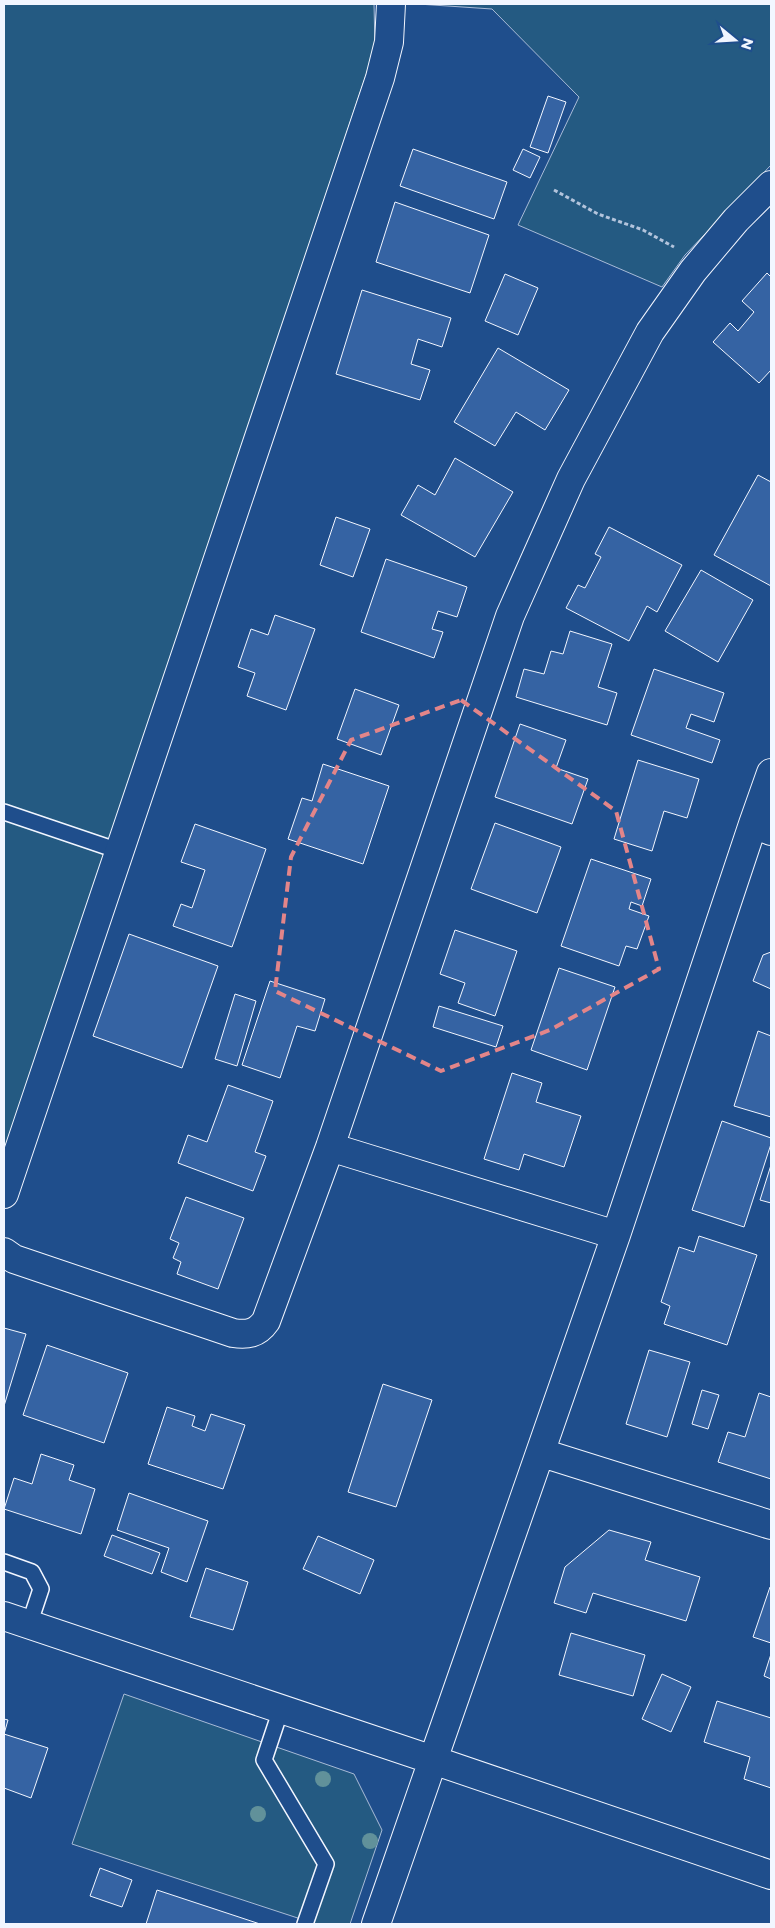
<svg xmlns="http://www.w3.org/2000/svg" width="775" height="1928" font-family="Montserrat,sans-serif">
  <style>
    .green { fill: #245a82; stroke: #a8bbd7 }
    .building { fill: #3563a3; stroke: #f2f6ff }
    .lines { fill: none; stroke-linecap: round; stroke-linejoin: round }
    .service-casing { stroke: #f2f6ff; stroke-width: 18 }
    .minor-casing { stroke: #f2f6ff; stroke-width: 30 }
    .path { stroke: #b3c4dc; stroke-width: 3; stroke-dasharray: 4 2.5; stroke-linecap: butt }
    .service { stroke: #1f4e8c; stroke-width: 15 }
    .minor { stroke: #1f4e8c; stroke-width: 28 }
    .tree { fill: #61919a }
    .marked { fill: none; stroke: #e38589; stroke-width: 4; stroke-dasharray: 10 6; stroke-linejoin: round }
  </style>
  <rect width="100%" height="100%" fill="#1f4e8c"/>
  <path class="green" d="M4 4H374L375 48 4 1157Z
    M418 4H771V165L685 255 662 287 518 225 579 97 492 9Z
    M124 1694 354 1774 382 1830 350 1924H316L72 1844Z"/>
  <path class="building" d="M548 96 566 102 548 153 530 147Z
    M413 149 507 182 494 219 400 186Z
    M523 149 540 157 530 178 513 170Z
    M395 202 489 235 470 293 376 262Z
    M767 273 771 277V370L759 383 713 342 730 323 738 331 754 312 742 301Z
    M505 274 538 288 518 335 485 321Z
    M362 290 451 318 442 347 418 339 411 364 430 370 420 400 336 374Z
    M498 348 569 390 545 430 516 412 495 446 454 422Z
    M455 458 513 492 475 557 401 515 418 485 435 495Z
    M758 475 771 482V586L714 555Z
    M336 517 370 529 353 577 320 565Z
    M609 527 682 565 657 612 647 606 629 641 566 608 578 585 585 588 601 557 595 554Z
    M386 559 467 587 457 617 438 611 432 629 443 632 434 658 361 632Z
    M701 570 753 600 718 662 665 631Z
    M275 615 315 629 286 710 247 696 255 673 238 667 251 629 268 635Z
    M570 631 612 644 598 687 617 693 607 725 516 697 524 669 544 674 551 651 563 654Z
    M654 669 724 693 714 722 691 714 686 728 720 740 712 763 631 735Z
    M355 689 399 705 381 755 337 739Z
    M520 724 566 740 556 768 588 779 572 824 495 797Z
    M638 760 699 779 687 818 664 811 652 851 614 839Z
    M323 764 389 786 363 864 288 839 302 798 312 801Z
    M495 823 561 847 537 913 471 889Z
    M195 824 266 849 232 947 173 926 181 904 192 908 205 870 181 862Z
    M591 859 651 879 642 906 631 902 629 909 649 916 637 949 626 946 619 966 561 946Z
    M455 930 517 951 495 1016 458 1003 465 983 440 974Z
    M129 934 218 966 182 1068 93 1036Z
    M771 952V989L753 981 763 955Z
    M559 968 615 987 587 1070 531 1050Z
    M270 981 325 999 315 1031 297 1026 280 1078 242 1065Z
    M235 994 256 1001 237 1066 215 1059Z
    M439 1006 503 1026 496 1047 433 1027Z
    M758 1031 771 1036V1117L734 1106Z
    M512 1073 542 1083 536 1102 581 1116 564 1167 524 1154 519 1170 484 1159Z
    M228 1085 273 1101 255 1152 266 1156 253 1191 178 1163 188 1135 207 1142Z
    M722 1121 771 1138V1144L744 1227 692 1210Z
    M771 1165V1203L760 1200Z
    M186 1197 244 1218 218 1289 177 1274 181 1262 173 1258 179 1243 170 1239Z
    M699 1236 757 1255 727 1345 664 1324 670 1306 661 1302 679 1247 694 1252Z
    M4 1328 26 1334 4 1406Z
    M47 1345 128 1373 104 1443 23 1415Z
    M649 1350 690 1362 667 1437 626 1424Z
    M383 1384 432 1400 396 1507 348 1492Z
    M702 1390 719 1395 708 1429 692 1424Z
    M759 1393 771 1397V1479L718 1462 728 1432 745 1437Z
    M167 1407 195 1416 192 1426 205 1431 211 1414 245 1425 223 1489 148 1464Z
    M41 1454 74 1465 69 1480 95 1489 81 1534 4 1509 14 1478 32 1484Z
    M129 1493 208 1521 187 1582 161 1572 169 1548 117 1530Z
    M609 1530 651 1542 645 1560 700 1577 686 1621 593 1593 586 1613 554 1603 565 1567Z
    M112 1535 160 1553 152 1574 104 1556Z
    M318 1536 374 1560 360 1594 303 1569Z
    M206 1568 248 1582 233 1630 190 1617Z
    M770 1587H771V1643L753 1637Z
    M571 1633 645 1655 633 1696 559 1675Z
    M771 1654V1679L764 1676Z
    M662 1674 691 1687 671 1732 642 1719Z
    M717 1701 771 1718V1788L744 1779 750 1757 704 1742Z
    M4 1719 8 1720 4 1734 48 1748 31 1798 4 1788Z
    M100 1868 132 1880 122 1907 90 1896Z
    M157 1890 260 1924H146Z"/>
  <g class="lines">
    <defs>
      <path id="service" d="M4 812 119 851
        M4 1562 32 1572 41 1589 29 1625
        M281 1709 264 1760 326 1864 305 1924"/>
      <path id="minor" d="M753 824 771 773
        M771 831 753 824 616 1235 433 1760 771 1875
        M330 1147 616 1235
        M4 1194 380 78 389 42 391 4
        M4 1252 14 1259 233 1333C247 1335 257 1334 266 1321L330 1147 510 616 571 479 650 332 693 271 736 220 771 185
        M542 1453 771 1525
        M4 1616 433 1760 376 1924"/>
    </defs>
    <use href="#service" class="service-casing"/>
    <use href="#minor" class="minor-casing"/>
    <path class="path" d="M554 190 598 214 643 230 674 247"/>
    <use href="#service" class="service"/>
    <use href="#minor" class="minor"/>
  </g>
  <g class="tree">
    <circle cx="323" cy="1779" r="8"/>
    <circle cx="258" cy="1814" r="8"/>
    <circle cx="370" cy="1841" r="8"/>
  </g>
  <path class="marked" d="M461 700 616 811 659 969 550 1030 441 1071 275 991 291 857 351 740Z"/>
  <rect width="775" height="1928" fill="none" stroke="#f2f6ff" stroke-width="10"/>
  <g transform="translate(735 40) rotate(108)" stroke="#1f4e8c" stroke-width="4" paint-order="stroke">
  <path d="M0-4L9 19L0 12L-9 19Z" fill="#f2f6ff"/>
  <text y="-8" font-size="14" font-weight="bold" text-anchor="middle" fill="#f2f6ff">N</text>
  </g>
</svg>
